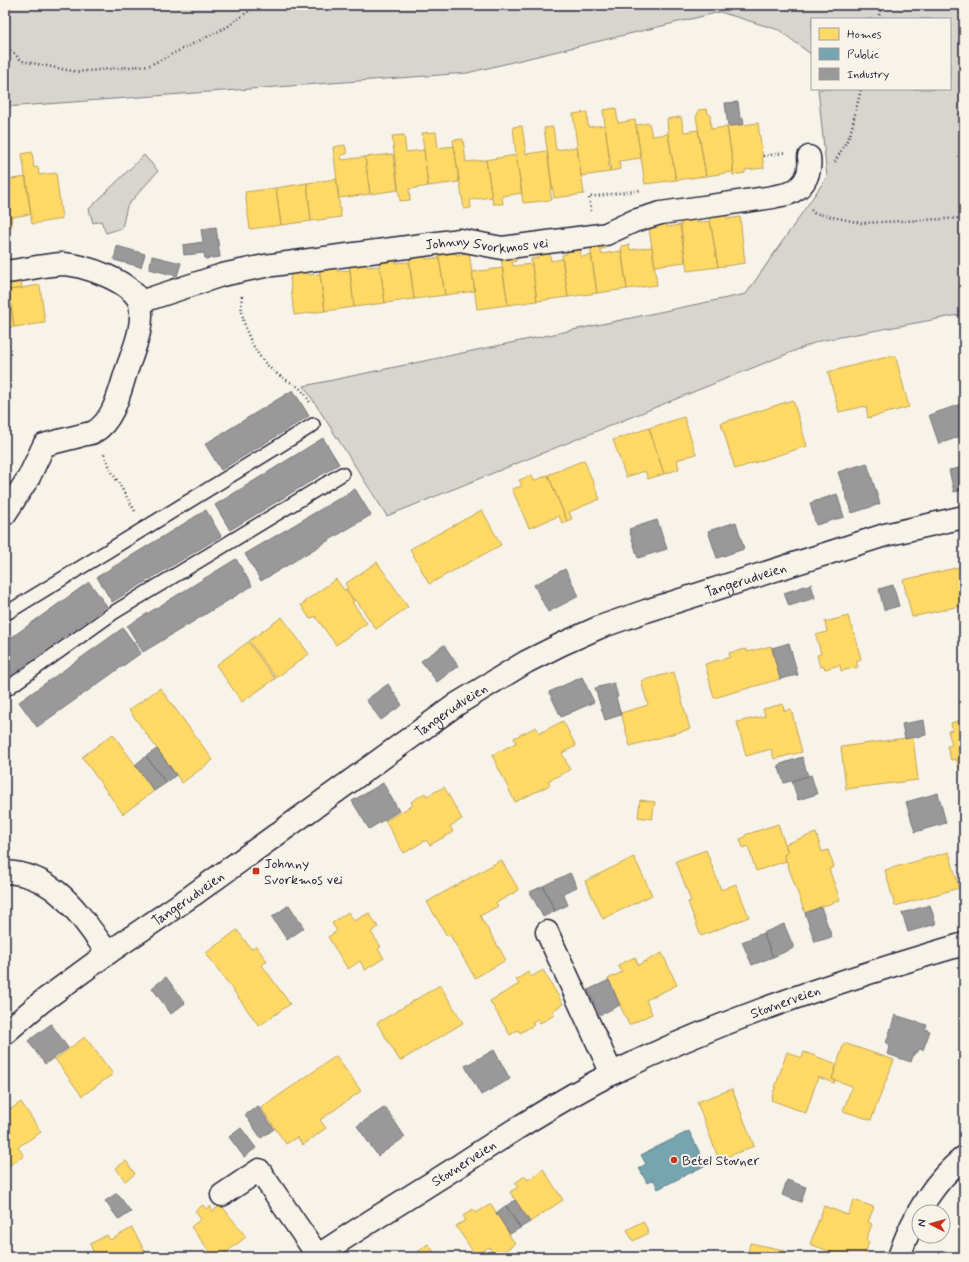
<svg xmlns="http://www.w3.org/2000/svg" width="969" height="1262" font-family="Mynerve,sans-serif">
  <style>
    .green { fill: #d8d5cf; stroke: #7d7c85 }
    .homes { fill: #ffd966; stroke: #bda259 }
    .public { fill: #76a5af; stroke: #5d7e8c }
    .industry { fill: #999; stroke: #75757d }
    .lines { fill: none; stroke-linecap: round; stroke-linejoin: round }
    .lane-casing { stroke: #22223b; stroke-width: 16 }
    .street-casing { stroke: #22223b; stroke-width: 25 }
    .secondary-casing { stroke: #22223b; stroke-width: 25 }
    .path { stroke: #22223b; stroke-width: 2.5; stroke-dasharray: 1 3; stroke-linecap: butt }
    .lane { stroke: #f7f3e8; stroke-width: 13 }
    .street { stroke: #f7f3e8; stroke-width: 22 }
    .secondary { stroke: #f7f3e8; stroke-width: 22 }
    .poi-dot { fill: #c8321e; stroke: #f7f3e8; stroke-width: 1.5 }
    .labels { text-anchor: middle; stroke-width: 4; stroke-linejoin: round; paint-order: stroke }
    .street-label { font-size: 14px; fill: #22223b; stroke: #f7f3e8 }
    .poi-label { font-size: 14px; fill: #22223b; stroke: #f7f3e8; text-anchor: start }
  </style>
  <rect width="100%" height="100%" fill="#f7f3e8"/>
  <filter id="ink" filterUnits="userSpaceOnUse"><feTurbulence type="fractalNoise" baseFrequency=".025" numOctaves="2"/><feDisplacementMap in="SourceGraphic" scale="8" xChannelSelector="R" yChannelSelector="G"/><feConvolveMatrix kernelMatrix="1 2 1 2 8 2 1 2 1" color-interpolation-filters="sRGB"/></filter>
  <g filter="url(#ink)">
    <path class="green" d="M5 5H964V314L819 341 387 516 304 386 746 294 827 177 818 89H950V19H812V55L779 30 720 12 467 73 5 107Z
      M144 155 158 171 127 206 122 228 106 233 101 221 93 223 89 209Z"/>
    <path class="homes" d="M616 108 618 123 635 120 641 158 619 161 620 169 611 171 603 110Z
      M707 109 708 114H710L711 129 727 127 733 164V172L706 176 696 116 698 115V110Z
      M587 112 588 127 605 125 610 162H608L610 172 581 176 573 114Z
      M681 117 684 132 698 130 706 176 676 180 668 134 667 119Z
      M649 123 652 136 668 134 676 180 645 184 636 125Z
      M758 123 764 168 745 170V173L733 175V164L727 127Z
      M522 126 526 154 547 151 552 189H550L552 200 523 203 516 155 513 127Z
      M553 127 556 150 577 147 584 194 554 198 544 128Z
      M436 132 438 148 454 146 459 182 428 186 422 133Z
      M404 135 406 152 424 150 428 186 409 189 410 200 400 201 392 136Z
      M463 139 466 162 486 160 492 197 470 200 471 208 464 209 453 140Z
      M345 145 347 154 341 155 342 160 365 157 370 194 339 198 333 147Z
      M32 152 34 168 38 167 39 175 56 173 62 219 32 224 22 154Z
      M393 154 398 190 370 194 365 157Z
      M516 155 522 193 502 196 503 204H493L486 160Z
      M26 177 31 214 11 217 12 226 5 227V178V180Z
      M336 179 341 217 311 221 307 183Z
      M307 183 311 221 281 225 276 188Z
      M276 188 281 225 250 229 245 192Z
      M726 212 727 219 740 217 745 263 718 267 709 214Z
      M696 216 697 223 710 221 718 267 687 271 680 218Z
      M666 220 667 227 680 225 685 262 655 266 649 229H651L650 223Z
      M605 242 606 248 601 249V254L621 251 627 289 597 293 590 244Z
      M580 245 581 257 591 255 597 293 568 297 562 255 567 254 566 247Z
      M629 245 630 250 652 247 657 285 627 289 621 246Z
      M455 248 456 255 469 253 475 291 445 295 438 251Z
      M549 249 551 261 562 259 568 297 537 301 531 259 538 258 536 251Z
      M426 253V259L439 258 445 295 414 299 409 255Z
      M515 254 516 261 512 262 513 266 532 264 537 301 508 305 501 257Z
      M396 257V263L409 262 414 299 385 303 379 259Z
      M366 260 367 267 380 266 385 303 354 307 349 263Z
      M336 265 337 271 350 270 354 307 325 311 319 267Z
      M502 268 508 305 477 309 472 272Z
      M307 269 308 275 320 274 325 311 294 315 290 278H291L290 272Z
      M20 276 22 288 9 290 7 278Z
      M40 285 45 323 14 327 9 290Z
      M5 290H9L14 327 5 328Z
      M895 355 909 407 868 418 866 406 839 412 828 372Z
      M793 400 807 446 735 469 721 423Z
      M684 417 696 454 677 460 679 469 664 474 649 428Z
      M649 428 664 474 648 479 645 471 626 477 613 440Z
      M584 460 600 499 569 512 572 519 567 521 548 475Z
      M532 475 534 481 548 475 567 521 562 523 559 516 529 528 512 489 522 486 519 480Z
      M482 510 501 545 429 584 410 549Z
      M377 562 408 607 376 629 356 600 354 601 346 589 348 588 345 584Z
      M964 566V605L912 617 903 580Z
      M336 579 344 590 346 589 354 601 352 602 367 623 336 645 315 616 310 619 301 605 306 602 305 601Z
      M848 616 851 626H852L861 659 856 661 858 667 841 671 840 665 825 669 824 666 820 667 817 655 821 654 816 635 827 632 825 622Z
      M282 617 309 654 276 678 249 641Z
      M248 642 275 679 242 702 216 665Z
      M771 646 780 679 714 698 705 664 730 657 729 653 746 649 747 652Z
      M674 672 690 729 630 746 621 713 648 705 641 681Z
      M160 688 213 760 182 783 129 710Z
      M783 704 784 711 791 709 802 752 774 759 771 749 746 756 737 722 765 716 763 709Z
      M964 719V768L960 769 956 759 951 760 947 746 952 745 948 731 952 730 951 723Z
      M563 721 576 746 562 753 570 770 548 781 550 785 515 802 492 755 516 743 514 738 536 727 540 733Z
      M113 734 154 791 123 814 82 757Z
      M913 737 918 780 846 789 841 747Z
      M444 787 462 819 450 826 453 832 430 845 426 840 404 853 385 821 413 805 411 802 425 793 427 796Z
      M640 800 655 802 652 819 638 817Z
      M778 824 788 853 784 855 786 861 756 871 748 846 743 848 740 839 745 837V835Z
      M816 833 822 852 828 850 834 867 829 869 840 900 805 913 784 855 788 853 785 844Z
      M706 850 721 890 736 884 749 917 701 936 688 902 691 901 676 861Z
      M949 852 959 888 895 906 885 870Z
      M634 857 652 895 603 919 585 881Z
      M501 860 519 890 496 903 498 906 480 916 506 960 475 978 450 935 447 936 427 902Z
      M348 912 354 921 369 913 378 927 371 932 381 947 378 949 384 958 365 970 360 961 348 969 328 937 337 931 332 923Z
      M237 930 251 949 256 946 267 961 262 965 290 1004 259 1026 206 953Z
      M662 953 677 985 646 1000 652 1014 629 1025 608 979 622 972 618 965 635 957 638 965Z
      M543 970 563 1004 552 1011 555 1015 540 1023 538 1019 532 1022 534 1025 520 1033 518 1030 510 1035 490 1001 519 984 516 980 528 972 531 977Z
      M440 985 463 1023 400 1061 377 1023Z
      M85 1037 113 1074 82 1096 55 1059Z
      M844 1043 894 1060 871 1120 843 1111 852 1086 832 1079Z
      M787 1052 802 1058 804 1052 837 1064 832 1079 835 1080 834 1083 818 1077 806 1113 771 1100Z
      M336 1056 361 1091 320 1120 326 1128 303 1145 297 1137 286 1144 261 1108Z
      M732 1089 754 1146 719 1160 697 1102Z
      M21 1102 41 1132 18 1147 24 1156 5 1168V1113Z
      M126 1161 135 1174 125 1181 116 1168Z
      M543 1169 563 1200 530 1222 510 1192 518 1187 515 1183 525 1176 528 1180Z
      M854 1200 874 1207 868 1222 872 1224 866 1240 869 1242 864 1257H845L810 1244 824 1206 848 1215Z
      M491 1204 515 1244 495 1257 489 1247 476 1256 456 1226 466 1220 463 1216 473 1209 476 1213Z
      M203 1205 206 1209 210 1206 213 1211 221 1205 246 1237 220 1257H214L191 1227 201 1219 195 1211Z
      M643 1221 649 1233 633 1241 627 1230Z
      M132 1228 148 1257H95L90 1244 107 1235 110 1240Z
      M750 1243 784 1250 783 1257H747Z
      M428 1244 438 1257H405L409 1254 411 1257Z"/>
    <path class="public" d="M689 1131 706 1165 658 1189 654 1180 647 1183 639 1168 646 1164 641 1155Z"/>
    <path class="industry" d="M738 102 740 118H743L744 124 728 126 725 103Z
      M216 227 220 257 205 259 204 253 184 255 183 245 203 242 201 229Z
      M117 246 145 254 141 267 114 260Z
      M152 256 181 263 177 276 149 269Z
      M293 390 309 416 221 470 205 444Z
      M961 404 964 413V435L939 444 929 415Z
      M323 438 339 464 230 530 215 505Z
      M867 463 880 504 852 513 838 472Z
      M964 467V490L954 492 949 470Z
      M355 489 371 515 261 581 245 554Z
      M837 494 844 517 816 525 810 503Z
      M206 510 221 536 112 602 97 577Z
      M657 520 667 549 638 558 629 529Z
      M736 522 744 549 717 558 708 531Z
      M236 559 252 586 143 652 127 626Z
      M565 569 579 596 548 612 534 585Z
      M89 582 107 606 5 679V642Z
      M811 584 815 598 789 606 784 593Z
      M893 585 899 606 884 610 879 589Z
      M123 628 141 653 37 727 19 702Z
      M789 643 798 675 780 679 772 648Z
      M444 645 458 666 437 682 421 661Z
      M582 677 594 702 561 717 549 692Z
      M614 683 618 697H616L621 715 605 720 595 688Z
      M388 684 402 705 381 720 366 700Z
      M924 720 926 735 905 739 902 724Z
      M157 749 176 775 166 783 146 756Z
      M146 756 166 783 154 791 135 765Z
      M802 757 808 776 784 783 778 765Z
      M811 775 817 794 798 800 792 781Z
      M383 783 399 811 369 829 352 801Z
      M938 793 946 823 915 832 906 802Z
      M570 873 577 887 563 893 568 905 555 911 543 886Z
      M543 886 555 911 543 917 530 892Z
      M289 905 304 928 287 940 272 917Z
      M930 905 936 924 908 932 902 913Z
      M821 907 832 937 815 942 805 913Z
      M784 924 794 948 773 957 763 933Z
      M763 933 773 957 752 965 742 942Z
      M166 977 185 1003 171 1014 152 988Z
      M609 980 620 1005 600 1015 588 990Z
      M895 1015 927 1025 925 1029 930 1031 923 1050 919 1049 917 1053H914L911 1062 887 1054 890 1044 886 1043Z
      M51 1024 68 1048 45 1064 28 1041Z
      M494 1050 510 1079 481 1095 465 1066Z
      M258 1106 274 1129 261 1138 245 1115Z
      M385 1107 405 1137 378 1156 357 1126Z
      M241 1128 256 1148 244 1157 229 1137Z
      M787 1180 806 1187 801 1202 782 1195Z
      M117 1193 131 1212 119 1220 105 1201Z
      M515 1200 530 1222 520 1228 506 1206Z
      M505 1206H506L520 1228 510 1234 496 1213Z"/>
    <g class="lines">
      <defs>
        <path id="lane" d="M5 614 313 425
          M5 690 113 613 342 474"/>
        <g id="street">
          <path d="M5 272C24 270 43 265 62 264 82 264 135 282 140 304 145 327 132 353 125 375 119 394 113 421 94 432 90 434 84 434 79 436 67 439 55 442 44 445L29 477 5 514"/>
          <path id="s1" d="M140 302 222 275 265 266 460 240 502 248 593 236 606 234 634 221 661 213 773 197C779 195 787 195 792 192 806 185 811 171 809 157"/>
          <path d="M5 872C57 874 80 916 108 953"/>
          <path d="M547 932 612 1074"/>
          <path d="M222 1195 259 1170 318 1256"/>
          <path id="s2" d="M316 1257C362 1226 408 1198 454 1169 506 1135 558 1101 613 1073 725 1018 844 979 964 944"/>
          <path d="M899 1257C912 1218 932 1183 964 1157"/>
        </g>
        <g id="secondary">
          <path id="s3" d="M5 1033 40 1003 108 953 193 895 457 704 526 662 562 644 600 627 646 611 885 535 964 517"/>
        </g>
      </defs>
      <use href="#lane" class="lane-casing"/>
      <use href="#street" class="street-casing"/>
      <use href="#secondary" class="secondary-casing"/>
      <path class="path" d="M878 19 882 5
        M5 45 22 61 77 72 150 65 227 27 257 5
        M763 156 785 153
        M835 162 850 135 861 89
        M811 210 814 213 861 223 964 218
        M591 211 589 197 642 190
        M242 296C238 321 255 358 276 373 293 386 301 383 311 405
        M104 454 112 472 135 511"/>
      <use href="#lane" class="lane"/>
      <use href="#street" class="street"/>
      <use href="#secondary" class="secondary"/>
    </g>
  </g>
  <g class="poi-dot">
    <rect x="252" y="867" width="8" height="8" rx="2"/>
    <circle cx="674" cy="1160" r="4"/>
  </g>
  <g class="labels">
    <g class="street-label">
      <text dy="5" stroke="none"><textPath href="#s1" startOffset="354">Johnny Svorkmos vei</textPath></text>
      <text dy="5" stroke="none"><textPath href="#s3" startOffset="875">Tangerudveien</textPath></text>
      <text dy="5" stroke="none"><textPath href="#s3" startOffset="551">Tangerudveien</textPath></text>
      <text dy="5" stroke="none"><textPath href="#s3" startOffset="227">Tangerudveien</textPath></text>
      <text dy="5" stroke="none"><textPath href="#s2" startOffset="536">Stovnerveien</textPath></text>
      <text dy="5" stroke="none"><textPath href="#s2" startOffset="175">Stovnerveien</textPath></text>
    </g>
    <g class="poi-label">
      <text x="264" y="868">Johnny<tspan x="264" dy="16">Svorkmos vei</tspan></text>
      <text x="682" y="1165">Betel Stovner</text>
    </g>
  </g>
  <rect width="969" height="1262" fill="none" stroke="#f7f3e8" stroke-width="20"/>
  <rect x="10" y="10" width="949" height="1242" fill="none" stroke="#22223b" stroke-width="1.5" filter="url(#ink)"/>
  <rect x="811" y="18" width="140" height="72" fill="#f7f3e8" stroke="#a29fa3"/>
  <rect x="819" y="28" width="20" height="12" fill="#ffd966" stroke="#a29fa3"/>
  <text x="847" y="38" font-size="12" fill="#22223b">Homes</text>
  <rect x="819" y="48" width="20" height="12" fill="#76a5af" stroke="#a29fa3"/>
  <text x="847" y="58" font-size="12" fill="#22223b">Public</text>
  <rect x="819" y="68" width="20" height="12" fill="#999999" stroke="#a29fa3"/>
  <text x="847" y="78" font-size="12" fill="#22223b">Industry</text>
  <g transform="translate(931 1224) rotate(276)"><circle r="19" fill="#f7f3e8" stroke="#a29fa3"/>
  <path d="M0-3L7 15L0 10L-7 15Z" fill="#c8321e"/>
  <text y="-6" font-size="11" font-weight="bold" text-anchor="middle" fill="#22223b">N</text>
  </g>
</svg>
